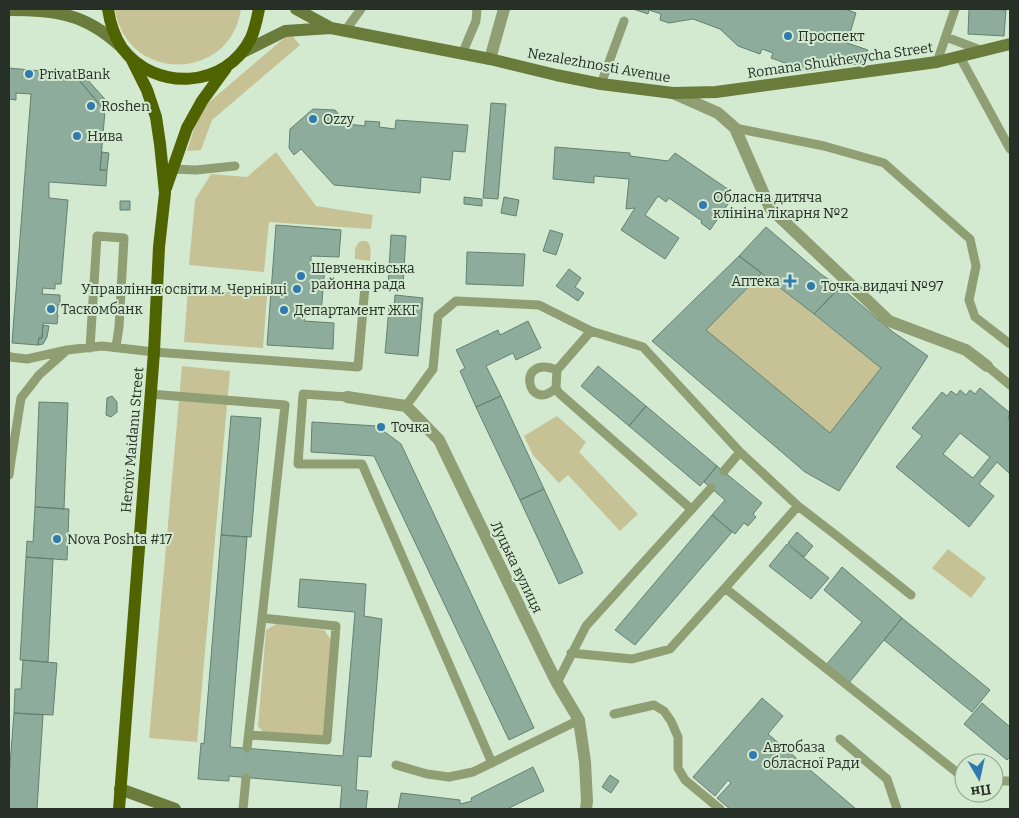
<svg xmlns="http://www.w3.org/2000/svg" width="1019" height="818" font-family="Bitter,serif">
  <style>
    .green { fill: #c6c295 }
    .building { fill: #8dac9c; stroke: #638171; fill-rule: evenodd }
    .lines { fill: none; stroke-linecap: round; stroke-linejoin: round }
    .lane { stroke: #909e74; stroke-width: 9 }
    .street { stroke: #909e74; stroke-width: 12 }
    .secondary { stroke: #6a7c3b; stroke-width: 12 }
    .primary { stroke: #4f6400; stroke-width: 12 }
    .poi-dot { fill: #307aae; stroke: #d3ead1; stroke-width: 2 }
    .labels { text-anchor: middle; stroke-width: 4; stroke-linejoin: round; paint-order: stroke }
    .poi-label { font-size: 14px; fill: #273026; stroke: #d3ead1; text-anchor: start }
    .street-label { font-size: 14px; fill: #273026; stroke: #d3ead1 }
  </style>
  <rect width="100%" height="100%" fill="#d3ead1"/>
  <path class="green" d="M115 9H241C230 83 126 83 115 9Z
    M290 33 300 45 212 120 201 150 187 151 200 110Z
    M276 152 316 206 373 215 371 229 269 222 264 272 189 265 195 200 211 174 247 177Z
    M361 241H366C373 245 370 254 370 261L355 259C355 252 354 245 361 241Z
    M762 273 881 368 830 433 706 330Z
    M188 289 267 295 263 348 184 342Z
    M182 366 230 371 197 742 149 738Z
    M557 416 586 442 579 452 638 514 620 531 568 475 559 483 533 455 524 436Z
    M948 549 986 578 971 598 932 568Z
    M276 624 324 630 331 640 323 736 263 732 258 726 266 630Z"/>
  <path class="building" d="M633 9H845L856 13 847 43 868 50 863 63 807 71 771 58 773 53 762 49 760 54 738 46 720 29 693 19 669 23 660 20 661 14 649 10 648 14Z
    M969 9 1006 10 1004 36 968 34Z
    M9 68 74 74 105 111 100 170H107L106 186 49 182V198L68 200 61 284H55V289L43 288 42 294 60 295V305L58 304 57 315H58L57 324 43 323 42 338H39L38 345 12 343 31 94 16 93V100L9 99Z
    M79 70 111 106 105 111 74 74Z
    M491 103 506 104 498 199 483 198Z
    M313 109 335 110 340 116 332 122 365 126V121L380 122 379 127 395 129 396 120 468 125 465 152 453 151 450 180 421 177 420 193 334 185 301 149 294 155 289 148 290 129Z
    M555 147 630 153V156L668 161 675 153 735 194 710 230 701 223 702 221 669 198 666 202 658 196 645 215 679 238 665 259 621 230 635 208 626 209 629 179 594 176V183L553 179Z
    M102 152 109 153 107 170H100Z
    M464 197 482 199V206L464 204Z
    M504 197 519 200 516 216 501 213Z
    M120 201H130V210H120Z
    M276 225 341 230 339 257 311 256V265L325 266 321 314 306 312 304 321 334 323 333 349 267 345Z
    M766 227 822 275 840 287 814 314 739 256Z
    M550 230 563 234 556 255 543 251Z
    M391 235 406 236 403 287 388 286Z
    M467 252 525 254 523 286 466 284Z
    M739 256 762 273 706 330 830 433 881 368 814 314 840 287 893 332 928 356 839 491 805 472 652 341Z
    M569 269 581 278 575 287 584 293 578 301 556 286Z
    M395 295 423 298 418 356 385 353 389 308 394 309Z
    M528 321 541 348 516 360 513 353 486 366 501 396 476 407 460 371 465 368 456 350 498 330 500 335Z
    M43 325 49 326 47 337 43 344 38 345 39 338H42Z
    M598 366 646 406 629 426 581 386Z
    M980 388 1010 413 1008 418 1010 420V474L997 462 979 484 994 496 969 527 896 467 922 436 912 428 942 392 947 396 951 391 957 395 960 390 966 395 970 390 975 394ZM960 433 990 457 973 478 943 454Z
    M112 396 117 402V412L111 417 106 415 107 398Z
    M501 396 544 489 520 500 476 407Z
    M39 402 68 403 64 509 35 507Z
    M646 406 717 466 700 486 629 426Z
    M231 416 261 418 251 537 221 535Z
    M312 422 377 426 401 444 534 728 509 740 374 456 311 452Z
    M717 466 762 503 753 514 756 517 748 526 744 523 735 534 712 515 725 500 704 482Z
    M544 489 583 573 559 584 520 500Z
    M35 507 69 509 67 560 26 557 27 541 33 542Z
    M712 515 732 532 635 645 615 630Z
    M797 532 813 546 804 557 788 543Z
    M221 535 247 537 230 747 343 756 355 612 298 607 300 579 366 584 364 616 382 619 371 757 358 756 356 790 368 791 366 809H340L342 786 229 776V781L198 779 201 743 204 744Z
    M787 544 829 578 811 599 769 566Z
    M26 557 53 559 48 662 20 660Z
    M842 567 902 618 848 684 826 665 862 622 824 590Z
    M902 618 990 690 972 712 884 640Z
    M23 660 57 663 53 715 14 713 15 689H21Z
    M762 698 783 716 768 734 856 809H730L717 798 731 783 728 780 715 796 693 777Z
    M982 703 1010 727V757L1007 760 964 724Z
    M14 713 43 715 37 809H9V777Z
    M533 767 544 791 507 809H398L401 793 460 800V804L472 801 471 798Z
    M610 775 619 781 611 793 602 787Z"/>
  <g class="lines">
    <path class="lane" d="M345 31 361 9
      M946 37 983 51
      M462 54 476 21 477 9
      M960 57 1010 149
      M937 62 955 9
      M601 84 624 21
      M735 128 824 146 884 163 970 239 976 266 969 300 975 317 1010 344
      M173 169 196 170 235 166
      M90 348 97 236 124 238 119 327 116 347
      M9 356 10 357 27 359 67 350 102 346 154 352 358 367 365 286
      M987 366 1010 385
      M557 370 591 331
      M556 388C527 415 515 353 557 370L556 388 559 393 691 509
      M150 394 285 405 262 618 247 748
      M347 397 303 394 298 464H362L492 763
      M406 406 433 369 438 316 456 301 539 305 591 331 643 347 740 452 798 506 837 536 911 595
      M9 460 11 461 21 398 39 375 65 352
      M724 471 740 452
      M9 475 11 461
      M725 588 798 506
      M571 653 632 659 670 649 725 588 964 778
      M557 683 586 626 711 488
      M614 714 654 705 664 711 671 721 678 737V768L685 780 720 809
      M249 735 327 740 336 626 262 618
      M840 739 887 779 897 809
      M396 765 427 774 449 777 473 772 579 720
      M994 781H1010
      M243 809 246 778"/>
    <path class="street" d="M490 59 504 9
      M673 93 718 113 735 128 770 208 889 321 966 350 987 366
      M347 397 406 406 439 440 544 657 557 683 579 720 585 762 587 801 586 809"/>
    <path class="secondary" d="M296 9 331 28 490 59 556 75 601 84 673 93 716 92 937 62 1010 44
      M9 10C54 10 85 13 120 46
      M241 53 285 31 331 28
      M120 789 175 809"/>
    <path class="primary" d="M108 9C110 23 114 36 122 48 155 92 226 89 251 38 255 29 257 19 259 9
      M166 188 187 128 202 101 226 68
      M119 809 154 352 159 247 165 193 160 144 156 117 147 90 131 58"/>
  </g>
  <g class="poi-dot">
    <circle cx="788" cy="36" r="5"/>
    <circle cx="29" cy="74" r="5"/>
    <circle cx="91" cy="106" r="5"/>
    <circle cx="313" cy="119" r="5"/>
    <circle cx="77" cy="136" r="5"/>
    <circle cx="703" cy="205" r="5"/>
    <circle cx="301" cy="276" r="5"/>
    <path d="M787.5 273.5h5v5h5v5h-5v5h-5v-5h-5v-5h5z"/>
    <circle cx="811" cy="286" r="5"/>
    <circle cx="297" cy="289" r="5"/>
    <circle cx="51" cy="309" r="5"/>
    <circle cx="284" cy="310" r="5"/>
    <circle cx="381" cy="427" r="5"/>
    <circle cx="57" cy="539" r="5"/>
    <circle cx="753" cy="755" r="5"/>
  </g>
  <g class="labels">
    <g class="poi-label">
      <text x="798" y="41">Проспект</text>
      <text x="39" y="79">PrivatBank</text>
      <text x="101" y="111">Roshen</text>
      <text x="323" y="124">Ozzy</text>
      <text x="87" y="141">Нива</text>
      <text x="713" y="202">Обласна дитяча<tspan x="713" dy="16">клініна лікарня №2</tspan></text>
      <text x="311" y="273">Шевченківська<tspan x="311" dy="16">районна рада</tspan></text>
      <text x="780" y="286" text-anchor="end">Аптека</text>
      <text x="821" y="291">Точка видачі №97</text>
      <text x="287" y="294" text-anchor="end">Управління освіти м. Чернівці</text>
      <text x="61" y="314">Таскомбанк</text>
      <text x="294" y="315">Департамент ЖКГ</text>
      <text x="391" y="432">Точка</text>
      <text x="67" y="544">Nova Poshta #17</text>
      <text x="763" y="752">Автобаза<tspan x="763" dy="16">обласної Ради</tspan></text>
    </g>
    <g class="street-label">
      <text transform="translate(840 60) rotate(-8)" y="5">Romana Shukhevycha Street</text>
      <text transform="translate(599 65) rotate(10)" y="5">Nezalezhnosti Avenue</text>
      <text transform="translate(132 440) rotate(-85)" y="5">Heroiv Maidanu Street</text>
      <text transform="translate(517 567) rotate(64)" y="5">Луцька вулиця</text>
    </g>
  </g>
  <rect width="1019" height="818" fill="none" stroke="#273026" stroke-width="20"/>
  <g transform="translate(979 778) rotate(171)"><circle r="24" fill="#d3ead1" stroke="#8ea08d"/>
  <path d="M0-4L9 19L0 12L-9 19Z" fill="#307aae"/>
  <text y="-8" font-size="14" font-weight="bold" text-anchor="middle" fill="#273026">Пн</text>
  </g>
</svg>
